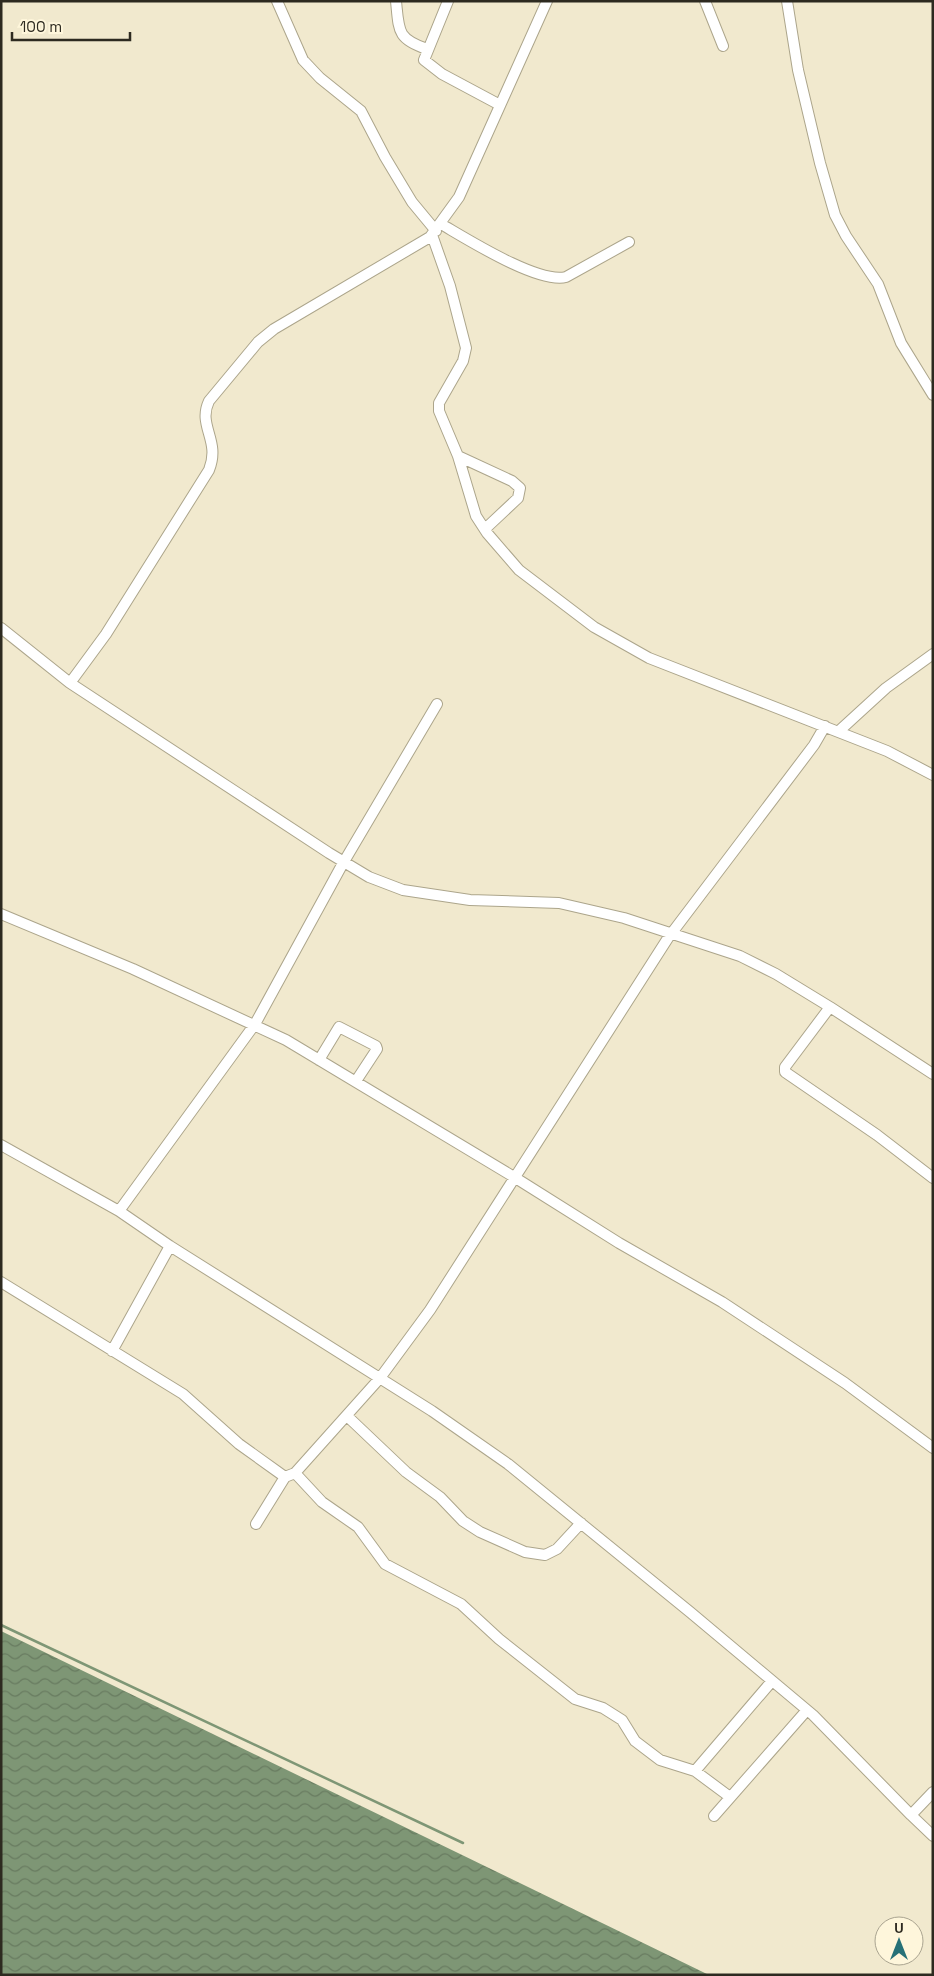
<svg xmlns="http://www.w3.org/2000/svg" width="934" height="1976" font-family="'Space Grotesk',sans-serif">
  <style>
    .water { fill: url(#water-waves) }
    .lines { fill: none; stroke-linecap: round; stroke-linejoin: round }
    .stream { stroke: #7e9675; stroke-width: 2.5 }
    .minor-casing { stroke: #aca58b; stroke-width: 12 }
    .minor { stroke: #fff; stroke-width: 10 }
  </style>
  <defs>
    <pattern id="water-waves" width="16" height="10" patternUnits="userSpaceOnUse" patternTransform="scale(1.25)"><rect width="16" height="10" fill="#7e9675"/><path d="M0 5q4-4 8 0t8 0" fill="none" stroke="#687b60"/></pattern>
  </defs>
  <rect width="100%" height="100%" fill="#f1e9ce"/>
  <path class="water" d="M1 1631 709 1975H1Z"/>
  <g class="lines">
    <path class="stream" d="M1 1625 463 1843"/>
    <defs>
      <path id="minor" d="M277 1 303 60 320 78 361 111 385 157 412 202 436 231
        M396 1C399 31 397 39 427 49
        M448 1 424 60 442 74 500 105
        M705 1 723 46
        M787 1 798 70 820 163 835 215 846 236 878 284 901 343 933 395
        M441 224C467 239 538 284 566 277L629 242
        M432 235 450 286 466 348 463 361 439 403V411L458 456 476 516 487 533 519 570 594 627 649 658 887 751 933 775
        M458 456 512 481 520 488 518 498 485 529
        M1 628 70 683 106 634 209 470C221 440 197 426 209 401L258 342 274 329 430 237 459 197 547 1
        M70 683 329 853 369 877 403 890 470 900 559 903 624 918 740 956 776 974 830 1007 933 1074
        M839 731 886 688 933 654
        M1 914 133 969 286 1040 514 1177 619 1243 722 1302 845 1383 933 1448
        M830 1007 785 1067V1072L877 1135 933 1178
        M319 1060 339 1027 376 1046 377 1049 356 1081
        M1 1145 119 1211 170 1246 432 1411 508 1464 690 1612 813 1715 911 1815
        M119 1211 255 1024 342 865 437 704
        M1 1282 183 1394 239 1444 285 1477
        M112 1351 170 1246
        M347 1416 406 1472 440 1497 463 1521 480 1532 525 1552 545 1555 557 1549 581 1523
        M295 1473 322 1502 358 1527 385 1564 461 1604 499 1639 575 1699 603 1708 622 1720 635 1741 660 1760 695 1771 772 1681
        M256 1524 285 1477 295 1473 380 1378 430 1310 668 938 814 745 825 726
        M695 1771 730 1797
        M933 1792 911 1815 933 1836
        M714 1816 807 1710"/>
    </defs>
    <use href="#minor" class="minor-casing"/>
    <use href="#minor" class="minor"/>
  </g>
  <rect width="934" height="1976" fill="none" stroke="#2d2a20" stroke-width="5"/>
  <g transform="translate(899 1941)"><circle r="24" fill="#fef6db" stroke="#aaa490"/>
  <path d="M0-4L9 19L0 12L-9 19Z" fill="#267177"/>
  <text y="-8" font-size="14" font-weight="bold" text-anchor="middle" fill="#2d2a20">U</text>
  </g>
  <path d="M12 32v8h118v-8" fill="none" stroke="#2d2a20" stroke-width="2.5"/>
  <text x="20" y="32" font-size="15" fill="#2d2a20" stroke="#fef6db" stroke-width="4" paint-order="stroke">100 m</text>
</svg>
